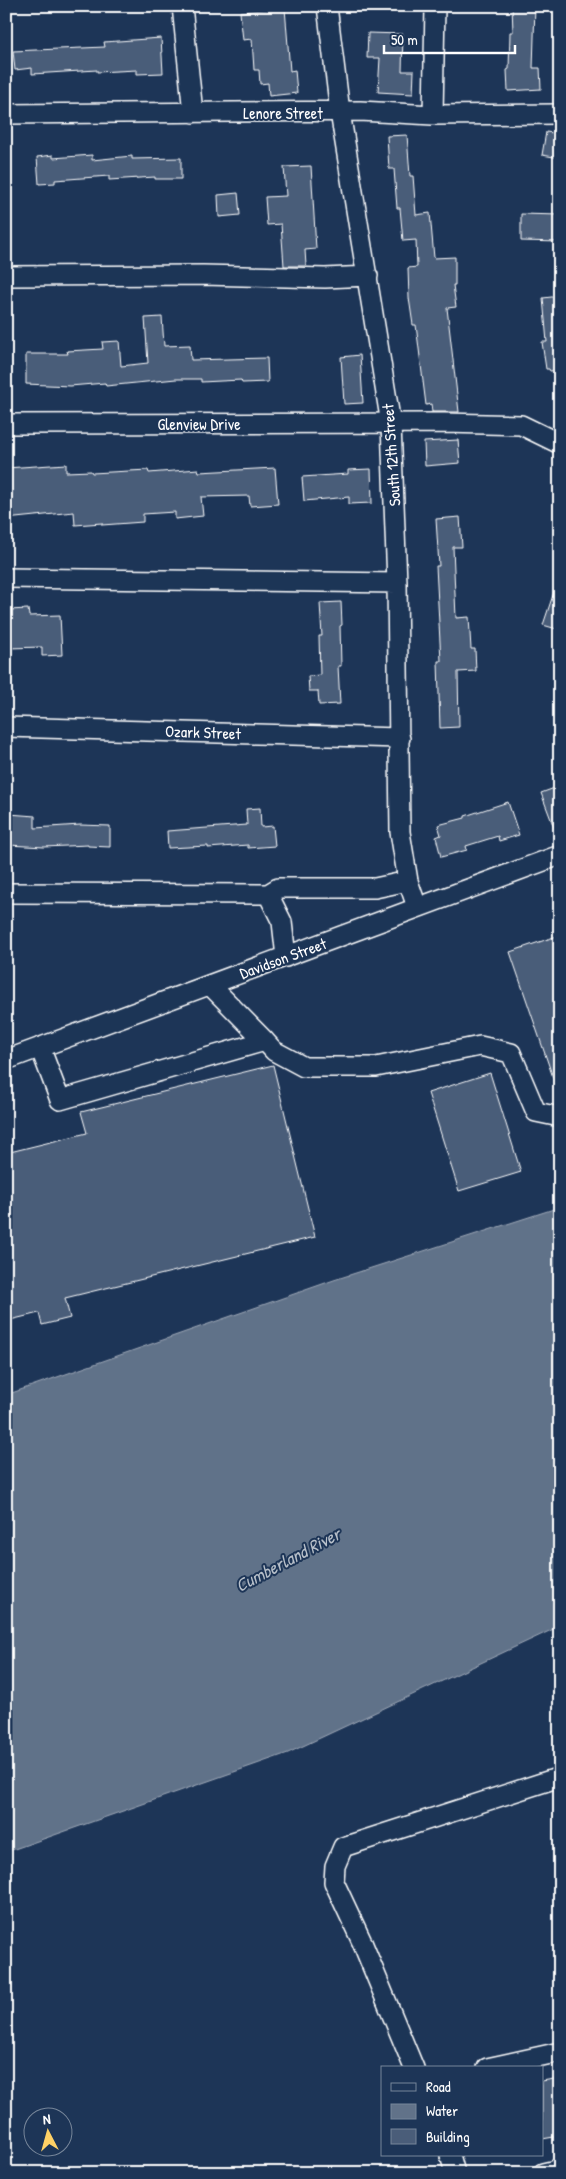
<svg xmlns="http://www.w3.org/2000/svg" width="566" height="2179" font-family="'Patrick Hand',sans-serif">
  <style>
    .water { fill: #617289; stroke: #a0aab8 }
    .building { fill: #4a5d79; stroke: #fff }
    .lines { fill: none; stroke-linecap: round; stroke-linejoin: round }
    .minor-casing { stroke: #fff; stroke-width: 22 }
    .minor { stroke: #1d3557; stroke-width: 19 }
    .labels { text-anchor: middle; stroke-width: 4; stroke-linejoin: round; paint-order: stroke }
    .street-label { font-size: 16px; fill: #fff; stroke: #1d3557 }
    .water-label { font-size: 18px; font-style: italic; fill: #b8c0ca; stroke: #1d3557 }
  </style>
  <rect width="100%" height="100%" fill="#1d3557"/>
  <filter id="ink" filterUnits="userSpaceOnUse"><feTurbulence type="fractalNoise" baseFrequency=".02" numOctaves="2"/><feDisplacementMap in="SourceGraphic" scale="10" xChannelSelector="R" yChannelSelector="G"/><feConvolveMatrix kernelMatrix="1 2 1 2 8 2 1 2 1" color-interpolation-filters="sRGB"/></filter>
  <g filter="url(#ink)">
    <path class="water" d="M560 1207V1626L288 1753 6 1852V1395L334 1280Z"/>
    <path class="building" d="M512 6H535L533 68H540L541 89 508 91 507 70 509 69 510 32H513Z
      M285 8 290 71 295 70 297 93 269 96 268 83 260 84 259 70H254L252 39 243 40 240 12Z
      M368 33 403 34 402 71H414L413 94 378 92 380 58H367Z
      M161 38 163 73 137 74V70L97 72V70L32 74V68L15 70 13 51 105 47 104 42Z
      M546 132 560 134V158L542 155Z
      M407 135 410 176H413L416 215 430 213 434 258 455 257V285H453L456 307 447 308 459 412H432L431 404 426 405 416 325H413L409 298 408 268 417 267 416 240 403 241 400 208H397L394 169H389L387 136Z
      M53 155V158L92 155V160L132 156V159L181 158V179H155V177L109 180V176L55 180V183L39 184 37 157Z
      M311 166 316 249 305 250 306 266H284L281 224 267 225 265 197 286 196 284 167Z
      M238 193 240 215 219 217 218 195Z
      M521 214 560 215V242L521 241Z
      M560 296V370L550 371 549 369H546L542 342H547L543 298Z
      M162 317 164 346 190 345 191 360 267 358 268 382 242 383 241 380 201 382V379H176L106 386 105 383 70 386 26 384V354H68L67 351 103 349 102 342 119 341 121 366 148 363 145 318Z
      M360 355 363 403 344 404 341 357Z
      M458 440 460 463 425 466 424 442Z
      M66 464V472L91 471 92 473 148 470 149 473 198 469 199 472 275 468 278 504 250 506 249 496 201 497 203 516 175 519V512L143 514V522L102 525V523L75 525 74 512 6 519V468Z
      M371 469 372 503 349 504V497L304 501 302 477 348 474V470Z
      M460 517 462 547H453L456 618 469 617 471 649H475L476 671 458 672 459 727 440 728 438 661H441L436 566H439L436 519Z
      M557 583H560V630L543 625Z
      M341 602 342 625 340 626 341 666H338L340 704 319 705 318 691H309L308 676 320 675 319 636H322L320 603Z
      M28 609 29 616 60 615 62 655 42 656V647L9 648V610Z
      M560 786V838H558L541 793Z
      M508 802 519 835 499 841 498 836 466 846 467 850 441 857 436 837 441 835 438 825 465 818V816Z
      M260 808 261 827 273 826 275 846 248 848V845L208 848V846L168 848 167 831 247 825 246 809Z
      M9 814 35 816V828L80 825 110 826V847L88 846V845L44 847 8 845Z
      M560 935V1089H557L510 952Z
      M273 1065 315 1237 65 1298 70 1318 42 1325 39 1313 6 1321V1153L87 1133 81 1112Z
      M490 1073 521 1172 459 1191 428 1093Z
      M560 2078V2136L542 2139V2081Z"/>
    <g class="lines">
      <defs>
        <path id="minor" d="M182 6 193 113
          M327 6 340 112 391 424 397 583 400 832 408 881 417 907
          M6 114 360 111 433 115 560 114
          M433 115 435 6
          M6 276 203 275 325 278 368 276
          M6 424 444 423 521 425 560 444
          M6 578 397 583
          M6 727 400 738
          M6 893 268 894 278 888H375L408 881
          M268 894 282 922 286 957
          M210 985 265 1041
          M40 1047 60 1100 265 1041 274 1051 304 1067H376L480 1046 511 1053 536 1112 560 1117
          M6 1060 560 855
          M414 2068 362 1942 334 1882 335 1866 343 1847 560 1777
          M487 2068 560 2052
          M450 2155 455 2173
          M543 2173 560 2169"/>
      </defs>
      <use href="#minor" class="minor-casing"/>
      <use href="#minor" class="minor"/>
    </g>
  </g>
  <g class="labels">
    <g class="street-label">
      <text x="283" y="119">Lenore Street</text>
      <text x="199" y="430">Glenview Drive</text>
      <text transform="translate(391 455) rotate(-94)" y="6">South 12th Street</text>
      <text transform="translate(203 732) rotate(2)" y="6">Ozark Street</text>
      <text transform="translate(283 958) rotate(-20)" y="6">Davidson Street</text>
    </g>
    <g class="water-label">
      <text transform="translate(288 1560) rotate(-28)" y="6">Cumberland River</text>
    </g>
  </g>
  <rect width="566" height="2179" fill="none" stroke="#1d3557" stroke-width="25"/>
  <rect x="12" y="12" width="541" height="2154" fill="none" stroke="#fff" stroke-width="2" filter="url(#ink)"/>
  <rect x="381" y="2066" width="162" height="90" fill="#1d3557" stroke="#77869a"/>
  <rect x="391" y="2083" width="25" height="8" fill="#1d3557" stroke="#77869a"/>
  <text x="426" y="2092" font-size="15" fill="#ffffff">Road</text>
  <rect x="391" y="2104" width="25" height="15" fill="#617289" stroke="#77869a"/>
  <text x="426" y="2116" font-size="15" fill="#ffffff">Water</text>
  <rect x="391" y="2129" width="25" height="15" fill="#4a5d79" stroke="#77869a"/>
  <text x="426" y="2142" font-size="15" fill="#ffffff">Building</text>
  <g transform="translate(48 2132) rotate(354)"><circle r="24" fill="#1d3557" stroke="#77869a"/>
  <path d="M0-4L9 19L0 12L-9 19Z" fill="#ffd166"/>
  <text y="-8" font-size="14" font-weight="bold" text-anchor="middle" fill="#ffffff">N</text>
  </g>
  <path d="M384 45v8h131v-8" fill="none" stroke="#ffffff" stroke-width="2.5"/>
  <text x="391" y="45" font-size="15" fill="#ffffff" stroke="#1d3557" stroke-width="4" paint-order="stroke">50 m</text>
</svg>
